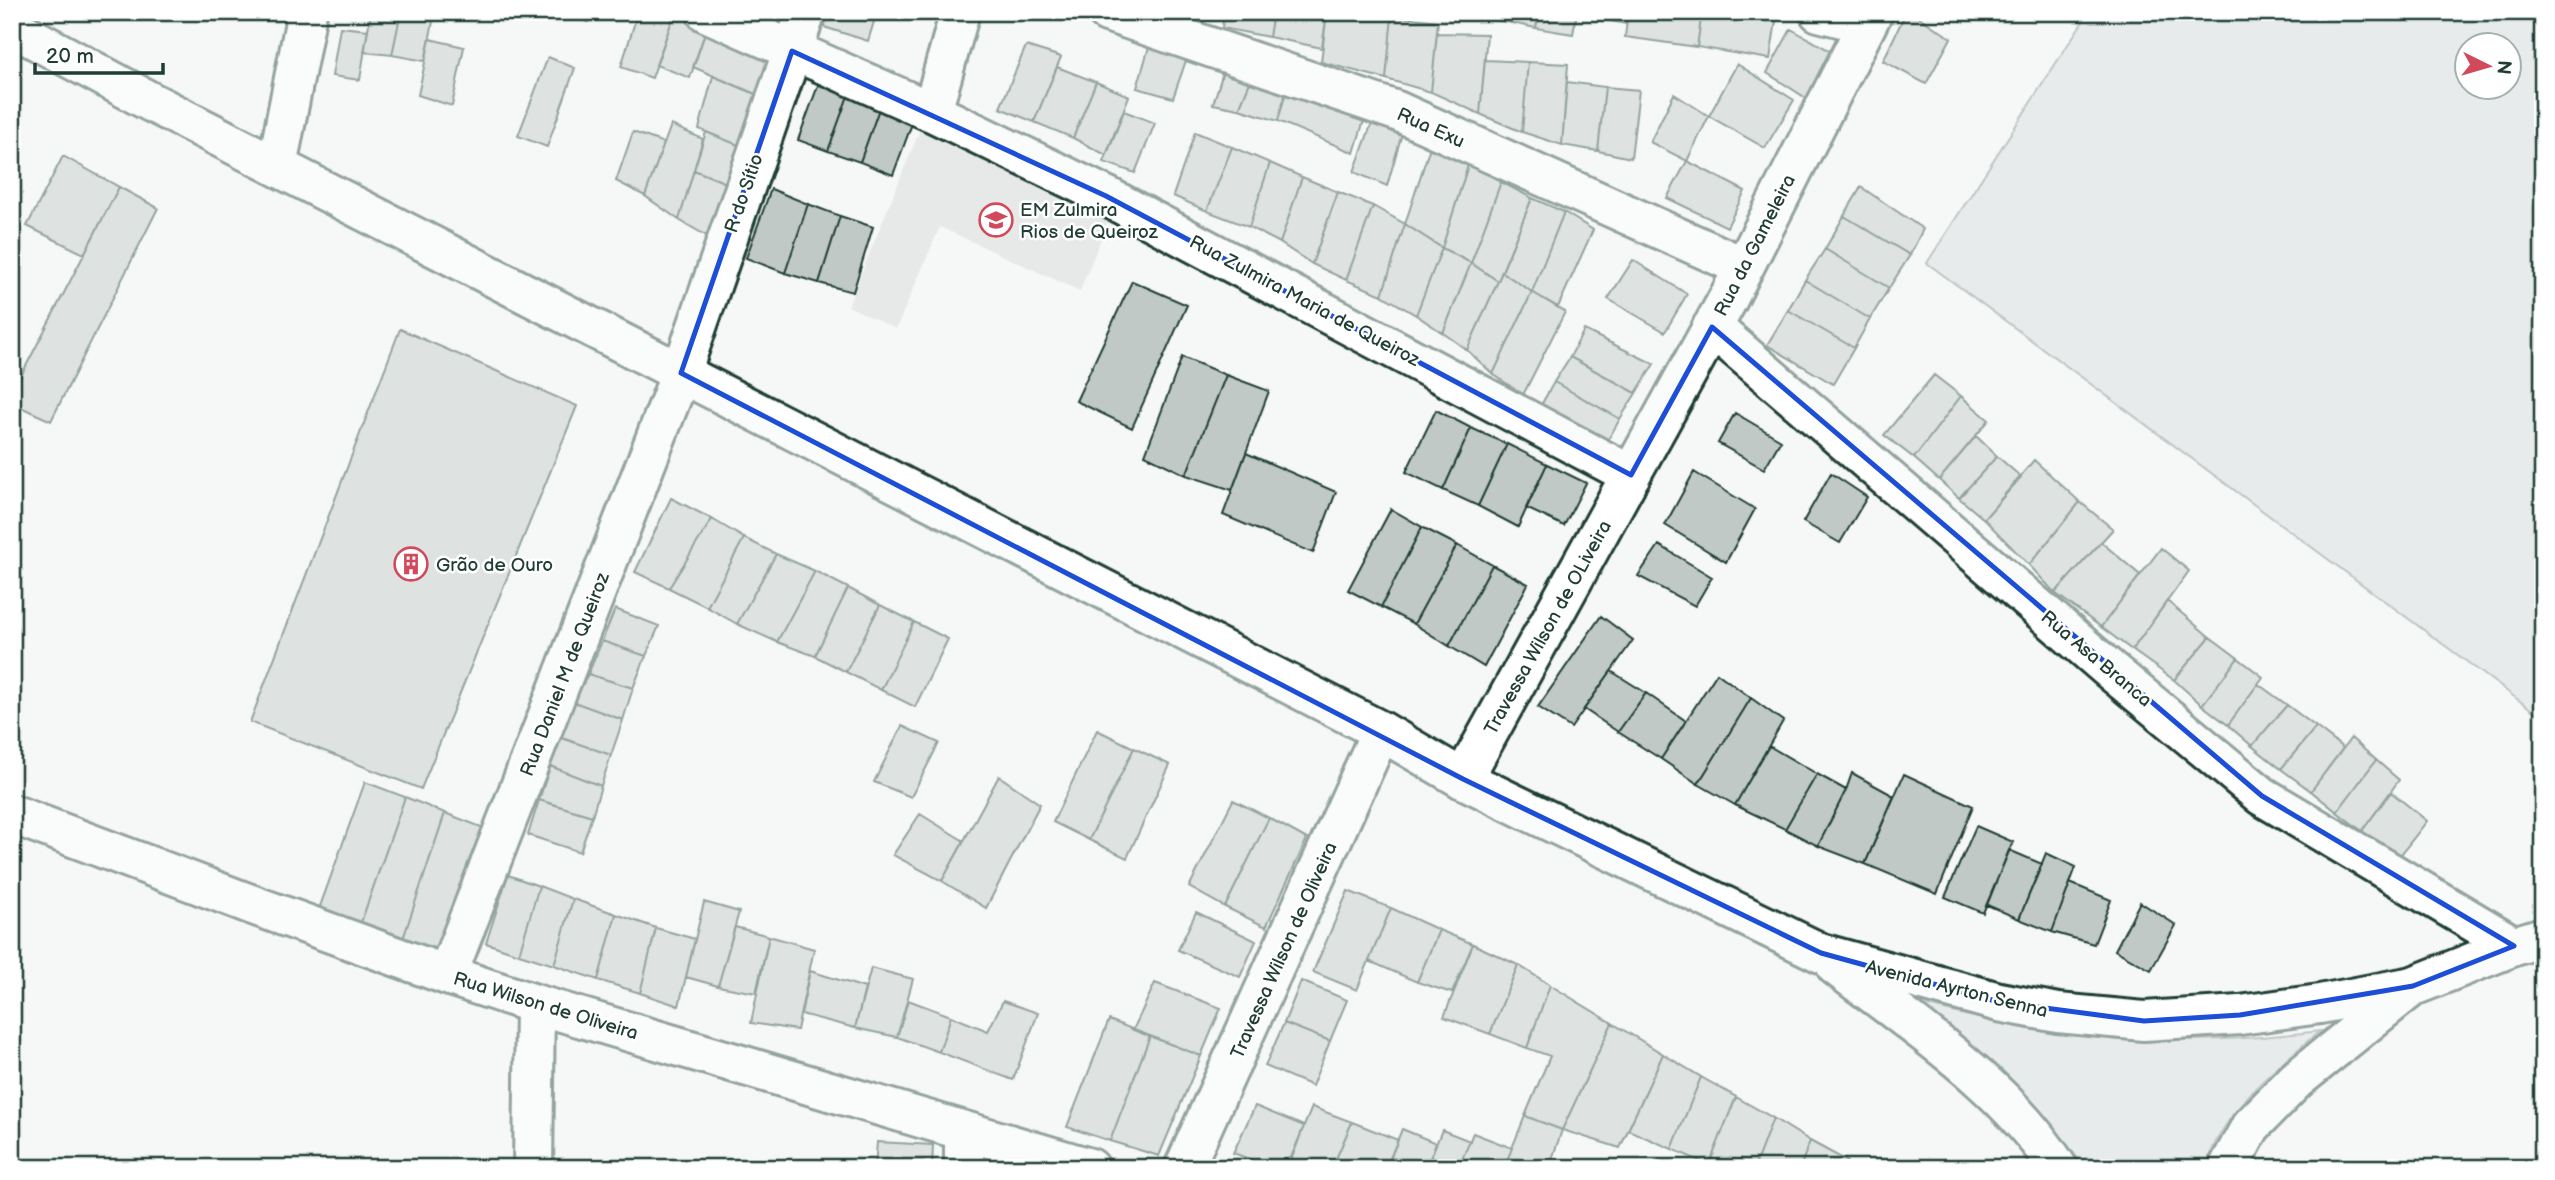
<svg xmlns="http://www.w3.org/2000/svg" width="2555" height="1180" font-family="'Balsamiq Sans',sans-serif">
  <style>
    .built { fill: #e6e9e8 }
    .green { fill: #d6dcdb; stroke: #7a8c88; stroke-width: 2; fill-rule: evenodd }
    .building { fill: #c0c9c6; stroke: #1f3d34; stroke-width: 2 }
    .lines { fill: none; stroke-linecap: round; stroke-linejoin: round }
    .street-casing { stroke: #1f3d34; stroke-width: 44 }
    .primary-casing { stroke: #1f3d34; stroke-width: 44 }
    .street { stroke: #fff; stroke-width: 38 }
    .primary { stroke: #fff; stroke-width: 38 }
    .marked { fill: none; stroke: #1d4ed8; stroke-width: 5; stroke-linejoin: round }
    .labels { text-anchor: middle; stroke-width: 5; stroke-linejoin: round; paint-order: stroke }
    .street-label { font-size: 19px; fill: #1f3d34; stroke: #fff }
    .poi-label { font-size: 19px; fill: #1f3d34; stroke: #fff; text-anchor: start }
  </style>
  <rect width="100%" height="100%" fill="#f6f7f7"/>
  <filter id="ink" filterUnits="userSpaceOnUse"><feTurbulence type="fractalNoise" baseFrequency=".0143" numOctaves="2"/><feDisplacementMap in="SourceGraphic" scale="14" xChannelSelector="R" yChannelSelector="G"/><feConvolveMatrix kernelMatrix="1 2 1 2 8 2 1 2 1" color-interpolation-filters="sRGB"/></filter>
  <g filter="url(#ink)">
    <path class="built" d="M922 125 1111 213 1080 291 940 227 896 329 848 306Z"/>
    <path class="green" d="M2089 12H2543V718L1927 263ZM2468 46H2510V88H2468Z
      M1916 1003C2059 1041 2174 1049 2320 1031 2274 1069 2224 1109 2205 1168H2085C2060 1137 2036 1106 2008 1078 1980 1050 1948 1026 1916 1003Z"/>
    <path class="building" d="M371 12H401L392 55 364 52Z
      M401 12H435L425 61 392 55Z
      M561 12H591L588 22Z
      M638 12H675L652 78 621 67Z
      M675 12 708 24 690 78 656 65Z
      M829 12H877L868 41 824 27Z
      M1224 12H1273L1269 37 1222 28Z
      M1273 12H1327L1322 48 1269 37Z
      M1327 12 1392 16 1386 79 1321 62Z
      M1498 12H1539L1536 28 1496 20Z
      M1539 12H1577L1573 34 1536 28Z
      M1577 12H1628L1626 24 1577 14Z
      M1628 12H1702L1697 47 1625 37Z
      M1702 12H1727L1776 21 1770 59 1697 47Z
      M1906 12H1911L1951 38 1926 84 1883 61Z
      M1392 16 1438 21 1431 92 1386 79Z
      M708 24 773 54 760 96 693 67Z
      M340 27 368 30 360 80 332 76Z
      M1791 29 1832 52 1806 98 1767 73Z
      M1437 33 1487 34 1480 114 1431 92Z
      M430 39 464 47 452 106 418 95Z
      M1151 40 1189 52 1173 98 1137 88Z
      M1026 46 1061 57 1034 122 1000 108Z
      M548 57 575 68 547 147 518 136Z
      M1485 60 1528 62 1522 132 1480 114Z
      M1528 62 1568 64 1562 145 1522 132Z
      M1737 64 1794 100 1765 148 1709 116Z
      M1057 67 1096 82 1073 138 1034 122Z
      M1224 69 1252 77 1239 109 1213 104Z
      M713 76 760 96 743 147 699 129Z
      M1252 77 1287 88 1278 121 1239 109Z
      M820 80 849 93 828 151 798 140Z
      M1096 82 1129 96 1106 155 1073 138Z
      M1567 82 1605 87 1598 151 1562 145Z
      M1605 87 1639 90 1631 158 1598 151Z
      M1287 88 1364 120 1354 153 1278 121Z
      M849 93 880 106 860 162 828 151Z
      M1674 94 1709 116 1687 161 1650 142Z
      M880 106 914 118 893 175 860 162Z
      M1124 111 1155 123 1135 173 1104 162Z
      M1373 120 1403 130 1387 186 1354 172Z
      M671 125 703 139 679 220 645 196Z
      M633 132 664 143 645 196 616 181Z
      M706 132 743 147 731 185 694 170Z
      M1195 132 1232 147 1207 211 1173 196Z
      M1431 144 1469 162 1442 248 1405 224Z
      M1232 147 1270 163 1249 227 1207 211Z
      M63 156 119 187 84 254 27 226Z
      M1687 161 1745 191 1727 227 1667 198Z
      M1469 162 1501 182 1471 263 1442 248Z
      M1270 163 1302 177 1280 243 1249 227Z
      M694 170 731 185 714 240 679 220Z
      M1302 177 1338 192 1312 264 1280 243Z
      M1501 182 1532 198 1498 281 1471 263Z
      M119 187 158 208 51 421 12 403V393Z
      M1861 187 1923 229 1910 255 1844 216Z
      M771 189 808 204 785 273 746 258Z
      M1338 192 1373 206 1346 280 1312 264Z
      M1532 198 1564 212 1532 292 1502 272Z
      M808 204 840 216 819 283 785 273Z
      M1373 206 1405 224 1382 295 1346 280Z
      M1564 212 1593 230 1558 307 1532 292Z
      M840 216 873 227 853 292 819 283Z
      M1844 216 1910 255 1889 288 1825 249Z
      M1405 224 1442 248 1416 315 1382 295Z
      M1442 248 1471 263 1443 333 1416 315Z
      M1825 249 1889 288 1870 319 1805 280Z
      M1633 260 1687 294 1665 332 1608 299Z
      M1471 263 1498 281 1467 350 1443 333Z
      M1502 272 1532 292 1493 374 1467 350Z
      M1805 280 1870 319 1854 348 1788 310Z
      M1132 281 1187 305 1132 428 1076 401Z
      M1532 292 1565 312 1523 395 1493 374Z
      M1788 310 1854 348 1833 384 1767 345Z
      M400 329 577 406 421 789 250 722Z
      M1584 330 1654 364 1636 393 1570 357Z
      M1182 357 1226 375 1186 475 1145 455Z
      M1570 357 1636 393 1620 419 1554 382Z
      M1226 375 1269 391 1232 490 1186 475Z
      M1934 375 1961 396 1914 458 1884 435Z
      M1554 382 1620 419 1605 445 1540 407Z
      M1961 396 1989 420 1939 480 1914 458Z
      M1436 410 1471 428 1443 490 1406 472Z
      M1735 413 1781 440 1764 469 1718 443Z
      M1471 428 1507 444 1478 506 1443 490Z
      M1976 436 1997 456 1959 498 1939 480Z
      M1507 444 1547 464 1518 527 1478 506Z
      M1246 453 1336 492 1313 553 1223 515Z
      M1997 456 2021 477 1984 519 1959 498Z
      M2034 460 2080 502 2029 565 1984 519Z
      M1547 464 1586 483 1564 526 1526 508Z
      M1694 472 1755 509 1726 562 1665 525Z
      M1831 473 1867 497 1840 543 1803 522Z
      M671 498 712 519 669 588 635 572Z
      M2080 502 2113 529 2055 593 2029 565Z
      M1391 509 1422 527 1381 607 1348 590Z
      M712 519 744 538 707 607 669 588Z
      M1422 527 1457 545 1414 624 1381 607Z
      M744 538 776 554 737 624 707 607Z
      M2101 542 2140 575 2101 627 2055 593Z
      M1457 545 1492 565 1449 646 1414 624Z
      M1659 545 1712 577 1695 606 1638 576Z
      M2161 548 2189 571 2132 650 2101 627Z
      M776 554 815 571 777 642 737 624Z
      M1492 565 1528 584 1484 667 1449 646Z
      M815 571 848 588 815 656 777 642Z
      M848 588 880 605 846 672 815 656Z
      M2167 601 2210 637 2174 680 2132 650Z
      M880 605 914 622 881 690 846 672Z
      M615 609 659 626 646 656 602 641Z
      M1601 616 1633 640 1571 728 1538 707Z
      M914 622 948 639 915 707 881 690Z
      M2210 637 2238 658 2202 705 2174 680Z
      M602 641 646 656 633 688 588 674Z
      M2238 658 2263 677 2228 725 2202 705Z
      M1611 671 1646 693 1618 732 1584 709Z
      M1717 673 1751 698 1698 784 1661 759Z
      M588 674 633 688 623 720 574 702Z
      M2258 684 2287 705 2252 746 2228 725Z
      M1646 693 1686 721 1661 759 1618 732Z
      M1751 698 1783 721 1735 805 1698 784Z
      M574 702 623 720 611 755 559 737Z
      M2287 705 2316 727 2281 769 2252 746Z
      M902 726 939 743 911 797 874 782Z
      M2316 727 2343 748 2311 791 2281 769Z
      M1097 730 1134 748 1089 840 1053 822Z
      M559 737 611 755 601 786 550 766Z
      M2351 738 2376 760 2337 812 2311 791Z
      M1769 746 1817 774 1785 829 1735 805Z
      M1134 748 1170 765 1127 858 1089 840Z
      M2376 760 2399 780 2362 831 2337 812Z
      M550 766 601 786 592 816 539 800Z
      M1852 773 1894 796 1865 864 1818 846 1846 790Z
      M1817 774 1846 790 1818 846 1785 829Z
      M1904 774 1973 806 1937 894 1865 864Z
      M999 776 1040 804 986 908 942 881Z
      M365 782 405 797 359 928 318 912Z
      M2391 792 2427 821 2398 858 2362 831Z
      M405 797 445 813 401 945 359 928Z
      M539 800 592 816 580 852 528 835Z
      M1233 800 1269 818 1225 907 1189 887Z
      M445 813 484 828 438 958 401 945Z
      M920 814 964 841 942 881 893 855Z
      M1269 818 1307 839 1266 927 1225 907Z
      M1976 826 2013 842 1983 913 1945 897Z
      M2009 850 2042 864 2019 919 1987 905Z
      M2046 853 2076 867 2052 932 2019 919Z
      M508 875 539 886 519 954 486 943Z
      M2070 883 2111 900 2094 944 2052 932Z
      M539 886 573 899 554 965 519 954Z
      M1348 891 1391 908 1357 990 1313 972Z
      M573 899 616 914 598 980 554 965Z
      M704 902 739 912 718 986 686 977Z
      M2140 902 2176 925 2151 970 2115 950Z
      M1391 908 1439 930 1417 982 1369 961Z
      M1196 912 1256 941 1240 977 1178 950Z
      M616 914 656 928 640 993 598 980Z
      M735 927 769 936 756 993 718 986Z
      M656 928 695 939 679 1006 640 993Z
      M1439 930 1473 944 1452 993 1417 982Z
      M769 936 814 949 797 1030 751 1023Z
      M1473 944 1518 965 1490 1034 1444 1017Z
      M1518 965 1550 985 1527 1048 1490 1034Z
      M871 968 913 979 897 1037 855 1028Z
      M810 971 865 988 855 1028 801 1014Z
      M1301 981 1347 1000 1330 1041 1284 1023Z
      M1155 983 1221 1008 1201 1056 1133 1030Z
      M1550 985 1612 1023 1562 1130 1525 1116 1550 1056 1527 1048Z
      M908 1000 951 1016 939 1052 897 1037Z
      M1003 1001 1038 1013 1013 1080 939 1052 951 1016 988 1031Z
      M1109 1020 1150 1036 1110 1141 1067 1127Z
      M1284 1023 1330 1041 1312 1086 1265 1066Z
      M1612 1023 1663 1054 1620 1148 1562 1130Z
      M1150 1036 1201 1056 1159 1156 1110 1141Z
      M1663 1054 1701 1077 1672 1149 1628 1130Z
      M1701 1077 1736 1097 1709 1165 1672 1149Z
      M1736 1097 1773 1118 1754 1168H1716L1709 1165Z
      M1255 1106 1304 1126 1288 1168H1274L1233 1153Z
      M1312 1107 1352 1122 1332 1168H1312L1290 1160Z
      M1525 1116 1562 1130 1549 1168H1504Z
      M1773 1118 1810 1141 1800 1168H1754Z
      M1352 1122 1398 1140 1386 1168H1332Z
      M1402 1129 1436 1143 1426 1168H1386Z
      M1442 1130 1470 1141 1458 1168H1426Z
      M1473 1133 1512 1148 1504 1168H1458Z
      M1810 1141 1847 1161 1844 1168H1800Z
      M877 1142 933 1145 932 1168H875Z"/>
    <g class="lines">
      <defs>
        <path id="street" d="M706 12 932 112 1106 196 1631 475
          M1107 12 1397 111 1744 267
          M1819 12 1866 24
          M932 112 960 12
          M277 166 307 12
          M1712 327 2109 669 2262 796 2514 946
          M1463 779 1729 297 1873 12
          M12 814 253 905 447 975 535 1004 1090 1168
          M447 975 681 373 806 12
          M964 1131V1168
          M533 1168 535 1004
          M1184 1168 1381 731"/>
        <path id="primary" d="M12 27 149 101 1381 731 1463 779 1821 953 1999 1002 2058 1013 2144 1021 2240 1015 2320 1004 2413 986
          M1836 966C1914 1026 2004 1084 2058 1168
          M2228 1168 2251 1126 2296 1080 2413 986 2514 946 2543 937"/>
      </defs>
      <use href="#street" class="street-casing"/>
      <use href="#primary" class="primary-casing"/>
      <use href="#street" class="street"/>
      <use href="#primary" class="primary"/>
    </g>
  </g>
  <path d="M0 0H2555V1180H0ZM792 51 1106 196 1631 475 1712 327 2262 796 2514 946 2413 986 2240 1015 2144 1021 1999 1002 1821 953 1463 779 681 373Z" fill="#f6f7f7" fill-opacity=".55" fill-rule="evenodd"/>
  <path class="marked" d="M792 51 1106 196 1631 475 1712 327 2262 796 2514 946 2413 986 2240 1015 2144 1021 1999 1002 1821 953 1463 779 681 373Z"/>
  <defs>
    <symbol id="school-ring" viewBox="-11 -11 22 22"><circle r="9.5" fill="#fff" stroke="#d1495b" stroke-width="1.5"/><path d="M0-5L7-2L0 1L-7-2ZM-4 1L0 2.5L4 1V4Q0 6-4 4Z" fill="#d1495b"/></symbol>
    <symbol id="building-ring" viewBox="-11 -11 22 22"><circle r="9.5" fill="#fff" stroke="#d1495b" stroke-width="1.5"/><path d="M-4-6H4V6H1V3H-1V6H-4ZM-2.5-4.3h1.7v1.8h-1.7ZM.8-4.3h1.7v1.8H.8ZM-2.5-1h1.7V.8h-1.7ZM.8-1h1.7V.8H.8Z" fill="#d1495b"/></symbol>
  </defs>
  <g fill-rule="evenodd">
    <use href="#school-ring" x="977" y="201" width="38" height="38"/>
    <use href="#building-ring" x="392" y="545" width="38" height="38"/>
  </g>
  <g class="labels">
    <g class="street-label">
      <text transform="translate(1431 127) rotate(24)" y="7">Rua Exu</text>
      <text transform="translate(743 193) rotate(-71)" y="7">R do Sítio</text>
      <text transform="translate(1754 245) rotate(-63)" y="7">Rua da Gameleira</text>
      <text transform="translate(1305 300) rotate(28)" y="7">Rua Zulmira Maria de Queiroz</text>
      <text transform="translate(1547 627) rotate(-61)" y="7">Travessa Wilson de OLiveira</text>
      <text transform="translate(2097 658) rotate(40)" y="7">Rua Asa Branca</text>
      <text transform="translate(564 674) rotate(-69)" y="7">Rua Daniel M de Queiroz</text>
      <text transform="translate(1283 950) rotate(-66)" y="7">Travessa Wilson de Oliveira</text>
      <text transform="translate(1957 988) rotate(14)" y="7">Avenida Ayrton Senna</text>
      <text transform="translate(546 1005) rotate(17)" y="7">Rua Wilson de Oliveira</text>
    </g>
    <g class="poi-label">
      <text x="1020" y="216">EM Zulmira<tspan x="1020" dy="22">Rios de Queiroz</tspan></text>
      <text x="436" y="571">Grão de Ouro</text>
    </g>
  </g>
  <rect width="2555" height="1180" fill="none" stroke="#fff" stroke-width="42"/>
  <rect x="21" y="21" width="2513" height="1138" fill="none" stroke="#1f3d34" stroke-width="2.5" filter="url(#ink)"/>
  <g transform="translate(2488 66) rotate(95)"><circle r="33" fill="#ffffff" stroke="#a5b1ae" stroke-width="2"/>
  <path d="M0-5L12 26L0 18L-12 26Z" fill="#d1495b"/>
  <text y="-10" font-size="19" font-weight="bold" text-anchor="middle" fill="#1f3d34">N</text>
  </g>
  <path d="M35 63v10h128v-10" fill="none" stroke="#1f3d34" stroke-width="3.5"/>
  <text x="46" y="63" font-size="21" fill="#1f3d34" stroke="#ffffff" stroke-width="5" paint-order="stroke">20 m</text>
</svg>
